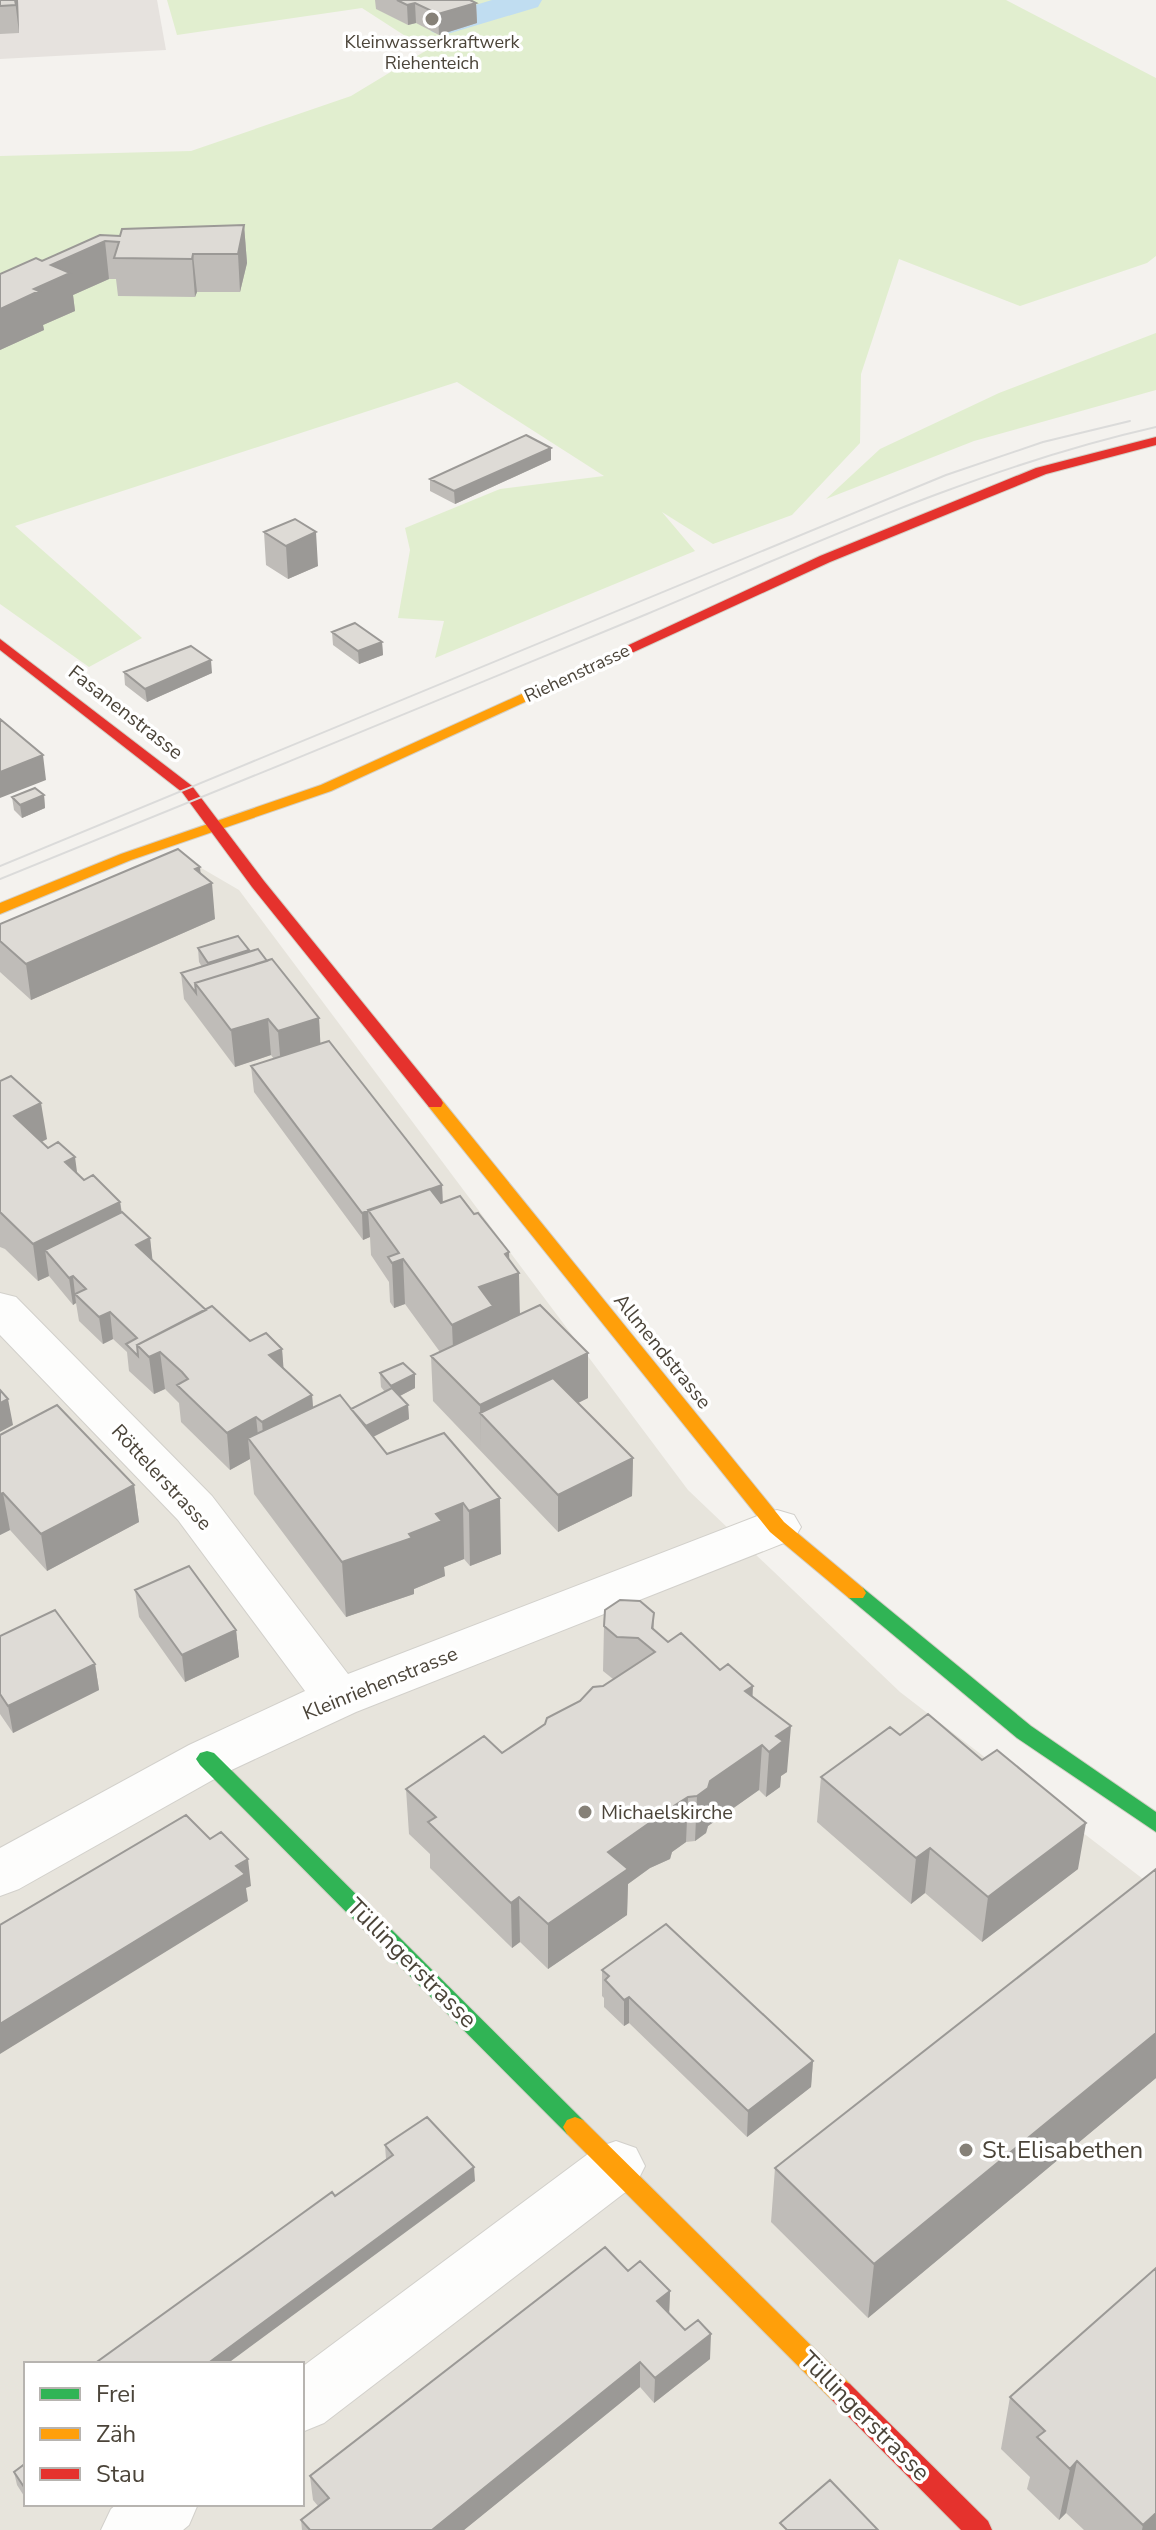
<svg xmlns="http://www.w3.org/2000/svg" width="1156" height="2530" font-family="'Nunito Sans',sans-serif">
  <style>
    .residential { fill: #e7e4dc; fill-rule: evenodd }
    .industrial { fill: #e6e2de }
    .green { fill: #e1eecf }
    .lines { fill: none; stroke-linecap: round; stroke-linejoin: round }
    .canal { fill: #c0ddf1; fill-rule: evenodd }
    .street-casing { stroke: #d2d0cb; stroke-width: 2 }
    .fast-casing { stroke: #d3cfc5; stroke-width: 2 }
    .slow-casing { stroke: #d3cfc5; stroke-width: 2 }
    .jam-casing { stroke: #d3cfc5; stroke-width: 2 }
    .street { fill: #fdfdfc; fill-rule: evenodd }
    .fast { fill: #30b455; fill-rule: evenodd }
    .slow { fill: #ff9f0a; fill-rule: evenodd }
    .jam { fill: #e5322d; fill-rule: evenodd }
    .tram { stroke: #dbdbda; stroke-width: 2 }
    .wall { fill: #bfbcb8 }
    .shaded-wall { fill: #9b9996 }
    .building { fill: #dedbd6; stroke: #9b9996; stroke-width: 2 }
    .poi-dot { fill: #868178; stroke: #fff; stroke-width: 3 }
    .labels { text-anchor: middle; stroke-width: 7; stroke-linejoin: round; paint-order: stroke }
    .far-poi-label { font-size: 18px; fill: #4b4439; stroke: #fff }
    .far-street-label { font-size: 18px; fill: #4b4439; stroke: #fff }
    .street-label { font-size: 20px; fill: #4b4439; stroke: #fff }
    .poi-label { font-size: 20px; fill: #4b4439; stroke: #fff; text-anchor: start }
    .near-street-label { font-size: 24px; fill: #4b4439; stroke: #fff }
    .near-poi-label { font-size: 24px; fill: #4b4439; stroke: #fff; text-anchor: start }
  </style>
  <rect width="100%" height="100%" fill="#f4f2ee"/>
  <path class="residential" d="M191 862 239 890 688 1490 900 1692 1156 1889V2530H0V944ZM26 2364H302V2504H26Z"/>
  <path class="industrial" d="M0 0H157L166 50 0 59Z"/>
  <path class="green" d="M167 0H1006L1156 78V256L1147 263 1020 306 899 259 861 374 860 443 792 515 713 544 662 512 695 551 435 658 444 621 398 618 410 550 405 528 500 489 604 476 457 382 15 526 142 638 89 667 0 604V156L191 151 351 96 427 50 362 8 177 35Z
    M1156 333V390L974 441 826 499 880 449 999 393Z"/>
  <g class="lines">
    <path class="canal" d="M492 0H542L538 7 444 35 432 32 427 25 432 18Z"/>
    <defs>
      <path id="street" d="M0 1293 16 1297 212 1496 348 1674 760 1515 777 1510 794 1515 801 1527 794 1539 356 1712 225 1773 19 1889 0 1896V1848L189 1745 305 1691 178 1520 0 1335Z
        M616 2141 636 2148 645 2166 636 2184 324 2423 302 2432V2367L596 2148Z
        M117 2504H198L189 2525 183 2530H101L111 2509Z"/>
      <path id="fast" d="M856 1586 863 1588 1031 1726 1156 1812V1832L1017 1738 849 1598 846 1593 849 1588Z
        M207 1751 214 1753 583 2120 587 2127 583 2134 575 2137 567 2134 200 1765 196 1759 200 1753Z"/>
      <path id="slow" d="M535 688 540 689V695L331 791 131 860 0 914V903L121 854 321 785Z
        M435 1098 441 1099 784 1522 863 1588 866 1593 863 1598H849L770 1532 429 1107 427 1103 429 1099Z
        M575 2117 583 2120 850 2384 853 2392 850 2400 841 2404 832 2400 567 2134 563 2127 567 2120Z"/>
      <path id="jam" d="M1156 437V445L1046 474 830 562 540 695 535 696 528 692 820 556 1036 468Z
        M0 639 192 786 264 881 441 1099 443 1103 441 1107H429L252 887 182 792 0 650Z
        M841 2380 850 2384 988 2521 992 2530H961L832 2400 829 2392 832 2384Z"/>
    </defs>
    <use href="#street" class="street-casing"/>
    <use href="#fast" class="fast-casing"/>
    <use href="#slow" class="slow-casing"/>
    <use href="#jam" class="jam-casing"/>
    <use href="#street" class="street"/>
    <use href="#fast" class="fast"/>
    <use href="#slow" class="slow"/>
    <use href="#jam" class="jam"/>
    <path class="tram" d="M0 866 946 475 1043 442 1130 421
      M0 879C216 792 432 703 647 614 814 544 979 467 1156 427"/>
  </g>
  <path class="wall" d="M0 0H18L19 33 0 34Z
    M375 0H470L476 3 477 23 439 35 416 23 408 25 376 9Z
    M244 225 247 263 240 292H197L195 297 118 296 116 279H109L73 295 75 311 43 325 44 330 0 350V274L120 236Z
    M551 460 455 504 430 491V479Z
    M264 532 318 566 288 579 266 565Z
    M332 632 382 642 383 655 359 664 333 645Z
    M124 672 212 673 147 702 125 685Z
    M44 795 45 808 22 818 14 810 12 797Z
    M200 867V874L215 919 31 1000 0 972V924Z
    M198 948 249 952 267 961 319 1018 320 1043 442 1185 443 1202 509 1260 520 1314 588 1398 578 1403 633 1458 632 1496 558 1532 433 1401 431 1356 440 1352 405 1304 394 1308 390 1302 389 1282 371 1255 370 1237 363 1240 254 1092 251 1066 274 1059 271 1055 235 1067 184 999 181 973 202 967 199 962Z
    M0 1081 47 1139 42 1142 84 1180 120 1202 122 1212 150 1238 152 1260 206 1310 250 1341 282 1349 283 1368 312 1395 313 1408 351 1409 385 1392 381 1387 380 1373 415 1374V1388L400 1396 408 1405 409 1419 373 1436 387 1454 444 1433 501 1554 470 1566 464 1559 444 1567 445 1576 414 1589V1594L346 1617 254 1494 250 1459 230 1470 181 1422 179 1403 165 1389 154 1394 129 1371 127 1352 113 1339 103 1344 79 1321 76 1303 73 1305 49 1276 38 1281 5 1249 0 1247Z
    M0 1435 134 1485 139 1522 47 1571 10 1530 0 1535Z
    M135 1590 236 1630 239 1657 185 1682 139 1617Z
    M654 1613V1629L668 1642 720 1670 753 1697 787 1772 781 1776 780 1787 766 1797 759 1790 708 1826 706 1833 695 1841 686 1842 672 1852 670 1859 650 1868 628 1884 627 1915 548 1969 520 1942 512 1948 430 1868V1854L409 1834 406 1789 502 1753 613 1679 603 1671 604 1626Z
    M0 1636 95 1664 99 1690 13 1733 0 1714Z
    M900 1735 1078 1869 982 1942 925 1893 911 1904 817 1822 821 1777Z
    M1156 1869V2078L868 2318 771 2222 775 2168Z
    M602 1970 813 2061 811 2087 747 2137 629 2023 624 2026 604 2007V1998L602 1996Z
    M385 2145 475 2181 335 2196 386 2159Z
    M628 2271 670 2291 669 2313 710 2359 654 2403 640 2387 464 2530H302L301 2520 318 2506 313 2500 310 2476Z
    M1010 2397 1156 2530H1084L1066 2513 1059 2520 1027 2489 1030 2477 1001 2449Z
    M26 2463V2499L17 2485 14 2472Z"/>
  <path class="shaded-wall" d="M15 0H18L19 33Z
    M415 3 416 23 408 25 407 5Z
    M476 3 477 23 439 35 438 14Z
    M244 225 247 263 240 292 238 254Z
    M105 241 109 279 73 295 75 311 43 325 44 330 0 350V309L34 289 51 265Z
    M193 254 197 292 195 297 192 259Z
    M551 448V460L455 504 454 491Z
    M316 532 318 566 288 579 286 546Z
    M382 642 383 655 359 664 358 651Z
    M211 660 212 673 147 702 145 689Z
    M43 755 46 780 0 798V772Z
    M44 795 45 808 22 818 20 805Z
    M200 867 202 888 212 883 215 919 31 1000 26 964Z
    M249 950 250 964 210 976 208 963Z
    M319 1018 321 1054 281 1067 278 1031Z
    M268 1019 271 1055 235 1067 231 1030Z
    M41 1103 47 1139 20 1152 14 1116Z
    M75 1157 80 1194 65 1162Z
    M442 1185 443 1212 369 1211Z
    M120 1202 125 1238 45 1250 49 1276 38 1281 33 1244Z
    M368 1211 370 1237 363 1240 362 1213Z
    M150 1238 153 1264 136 1245Z
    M509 1252 510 1276 519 1273 520 1318 454 1371 452 1325 479 1287 505 1254Z
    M403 1259 405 1304 394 1308 392 1263Z
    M73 1276 76 1303 73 1305 69 1278Z
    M110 1312 113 1339 103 1344 99 1317Z
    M282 1349 285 1386 269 1355Z
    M160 1352 165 1389 154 1394 149 1357Z
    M588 1353V1398L505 1439 480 1413 481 1451 480 1405Z
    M415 1374V1388L392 1400 391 1386Z
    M312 1395 315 1432 265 1459 262 1422Z
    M8 1399 13 1425 0 1432V1403Z
    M408 1405 409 1419 367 1440 366 1426Z
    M256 1417 260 1454 248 1438 250 1459 230 1470 227 1433Z
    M633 1458 632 1496 558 1532V1495Z
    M134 1485 139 1522 47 1571 41 1534Z
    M3 1493 10 1530 0 1535V1494Z
    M500 1498 501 1554 470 1566 469 1511Z
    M463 1503 464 1559 444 1567 445 1576 414 1589V1594L346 1617 342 1562 409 1534 436 1514Z
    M236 1630 239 1657 185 1682 182 1655Z
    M95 1664 99 1690 13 1733 8 1706Z
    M753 1686 751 1732 745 1691Z
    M791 1726 787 1772 781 1776 780 1787 766 1797 769 1752 776 1736Z
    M762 1745 759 1790 708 1826 706 1833 695 1841 697 1796 710 1781Z
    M688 1797 686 1842 672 1852 670 1859 650 1868 628 1884 627 1915 548 1969V1924L608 1852Z
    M1086 1823 1078 1869 982 1942 988 1897Z
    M930 1848 925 1893 911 1904 916 1858Z
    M248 1859 251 1886 246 1888 248 1901 0 2054V2024Z
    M519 1897 520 1942 512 1948 511 1903Z
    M629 1997V2023L624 2026V2000Z
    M1156 2033V2078L868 2318 874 2264Z
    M813 2061 811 2087 747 2137 748 2111Z
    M474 2167 475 2181 227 2364H207Z
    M670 2291 669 2317 657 2301Z
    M711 2334 710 2359 654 2403 655 2378Z
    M640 2362V2387L464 2530H432Z
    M1077 2461 1066 2513 1059 2520 1070 2469Z
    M1156 2513V2530H1142L1143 2525Z"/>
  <path class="building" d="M0 0H15L16 5 0 6Z
    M397 0H470L476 3 438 14 415 3 407 5Z
    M244 225 238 254H193L192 259 114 258 119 242 105 241 51 265 70 273 34 289 39 291 0 309V274L36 258 42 261 100 235 120 236 122 229Z
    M526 435 551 448 454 491 430 479Z
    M295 519 316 532 286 546 264 532Z
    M355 623 382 642 358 651 332 632Z
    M191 646 211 660 145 689 124 672Z
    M0 719 43 755 0 772Z
    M35 788 44 795 20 805 12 797Z
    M178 849 200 867 195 869 212 883 26 964 0 941V924Z
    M238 936 249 950 208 963 198 948Z
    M258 949 267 961 195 983 196 993 181 973Z
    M272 959 319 1018 278 1031 268 1019 231 1030 195 983Z
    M329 1041 442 1185 362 1213 251 1066Z
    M11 1076 41 1103 14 1116 48 1148 58 1142 75 1157 65 1162 84 1180 93 1175 120 1202 33 1244 0 1212V1081Z
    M430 1189 441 1203 460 1196 474 1214 478 1213 509 1252 505 1254 519 1273 479 1287 493 1306 452 1325 403 1259 392 1263 388 1257 399 1253 368 1210Z
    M122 1212 150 1238 136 1245 206 1310 137 1345 138 1356 126 1344 137 1338 110 1312 99 1317 75 1294 86 1289 73 1276 69 1278 45 1250Z
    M540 1305 588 1353 480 1405 431 1356Z
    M212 1306 250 1341 266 1333 282 1349 269 1355 312 1395 262 1422 256 1417 227 1433 177 1385 188 1379 182 1372 160 1352 149 1357 137 1345Z
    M403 1363 415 1374 391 1386 380 1373Z
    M553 1378 633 1458 558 1495 480 1413Z
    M392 1388 408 1405 366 1426 351 1409Z
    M0 1390 8 1399 0 1403Z
    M340 1395 387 1454 444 1433 500 1498 469 1511 463 1503 436 1514 442 1521 409 1534 412 1538 342 1562 248 1438Z
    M57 1405 134 1485 41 1534 3 1493 0 1494V1435Z
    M189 1566 236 1630 182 1655 135 1590Z
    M620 1600 640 1601 654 1613 652 1628 668 1642 681 1633 720 1670 728 1664 753 1686 745 1691 791 1726 776 1736 783 1741 769 1752 762 1745 710 1781 708 1788 697 1796 688 1797 674 1806 672 1814 651 1822 608 1852 628 1869 548 1924 519 1897 511 1903 428 1822 436 1817 406 1789 484 1736 502 1753 545 1724 547 1718 580 1701 593 1687 603 1686 655 1652 638 1638 617 1637 604 1626 605 1610Z
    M55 1610 95 1664 8 1706 0 1694V1636Z
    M928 1714 982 1760 997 1750 1086 1823 988 1897 930 1848 916 1858 821 1777 890 1727 900 1735Z
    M186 1815 210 1839 221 1832 248 1859 236 1866 245 1874 0 2024V1925Z
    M1156 1869V2033L874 2264 775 2168Z
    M666 1924 813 2061 748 2111 629 1997 624 2000 605 1980 609 1976 602 1970Z
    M427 2117 474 2167 207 2364H94L332 2192 335 2196 393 2155 385 2145Z
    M605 2247 628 2271 640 2261 670 2291 657 2301 685 2330 698 2320 711 2334 655 2378 640 2362 432 2530H310L301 2520 329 2498 310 2476Z
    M1156 2268V2513L1143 2525 1077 2461 1070 2469 1037 2437 1045 2431 1010 2397Z
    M26 2463V2490L14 2472Z
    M830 2480 878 2530H787L780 2523Z"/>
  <g class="poi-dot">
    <circle cx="432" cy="19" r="8"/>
    <circle cx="585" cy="1812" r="8"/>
    <circle cx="966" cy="2150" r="8"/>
  </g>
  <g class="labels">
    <g class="far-poi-label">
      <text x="432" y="48">Kleinwasserkraftwerk<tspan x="432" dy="21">Riehenteich</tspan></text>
    </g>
    <g class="far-street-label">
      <text transform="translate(577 673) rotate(-25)" y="6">Riehenstrasse</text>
    </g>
    <g class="street-label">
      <text transform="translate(126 712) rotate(38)" y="7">Fasanenstrasse</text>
      <text transform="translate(663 1351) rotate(51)" y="7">Allmendstrasse</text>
      <text transform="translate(162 1477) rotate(47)" y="7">Röttelerstrasse</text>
      <text transform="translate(380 1683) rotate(-22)" y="7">Kleinriehenstrasse</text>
    </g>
    <g class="poi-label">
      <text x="601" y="1819">Michaelskirche</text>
    </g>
    <g class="near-street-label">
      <text transform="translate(412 1963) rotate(45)" y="8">Tüllingerstrasse</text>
      <text transform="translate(865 2416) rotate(45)" y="8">Tüllingerstrasse</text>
    </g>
    <g class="near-poi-label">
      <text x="982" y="2158">St. Elisabethen</text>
    </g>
  </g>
  <rect x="24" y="2362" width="280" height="144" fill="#ffffff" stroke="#b7b4b0" stroke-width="2"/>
  <rect x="40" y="2388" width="40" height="12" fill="#30b455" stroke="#b7b4b0" stroke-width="2"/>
  <text x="96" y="2402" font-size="24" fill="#4b4439">Frei</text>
  <rect x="40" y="2428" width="40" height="12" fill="#ff9f0a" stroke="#b7b4b0" stroke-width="2"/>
  <text x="96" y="2442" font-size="24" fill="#4b4439">Zäh</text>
  <rect x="40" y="2468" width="40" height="12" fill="#e5322d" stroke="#b7b4b0" stroke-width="2"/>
  <text x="96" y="2482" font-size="24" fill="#4b4439">Stau</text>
</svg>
